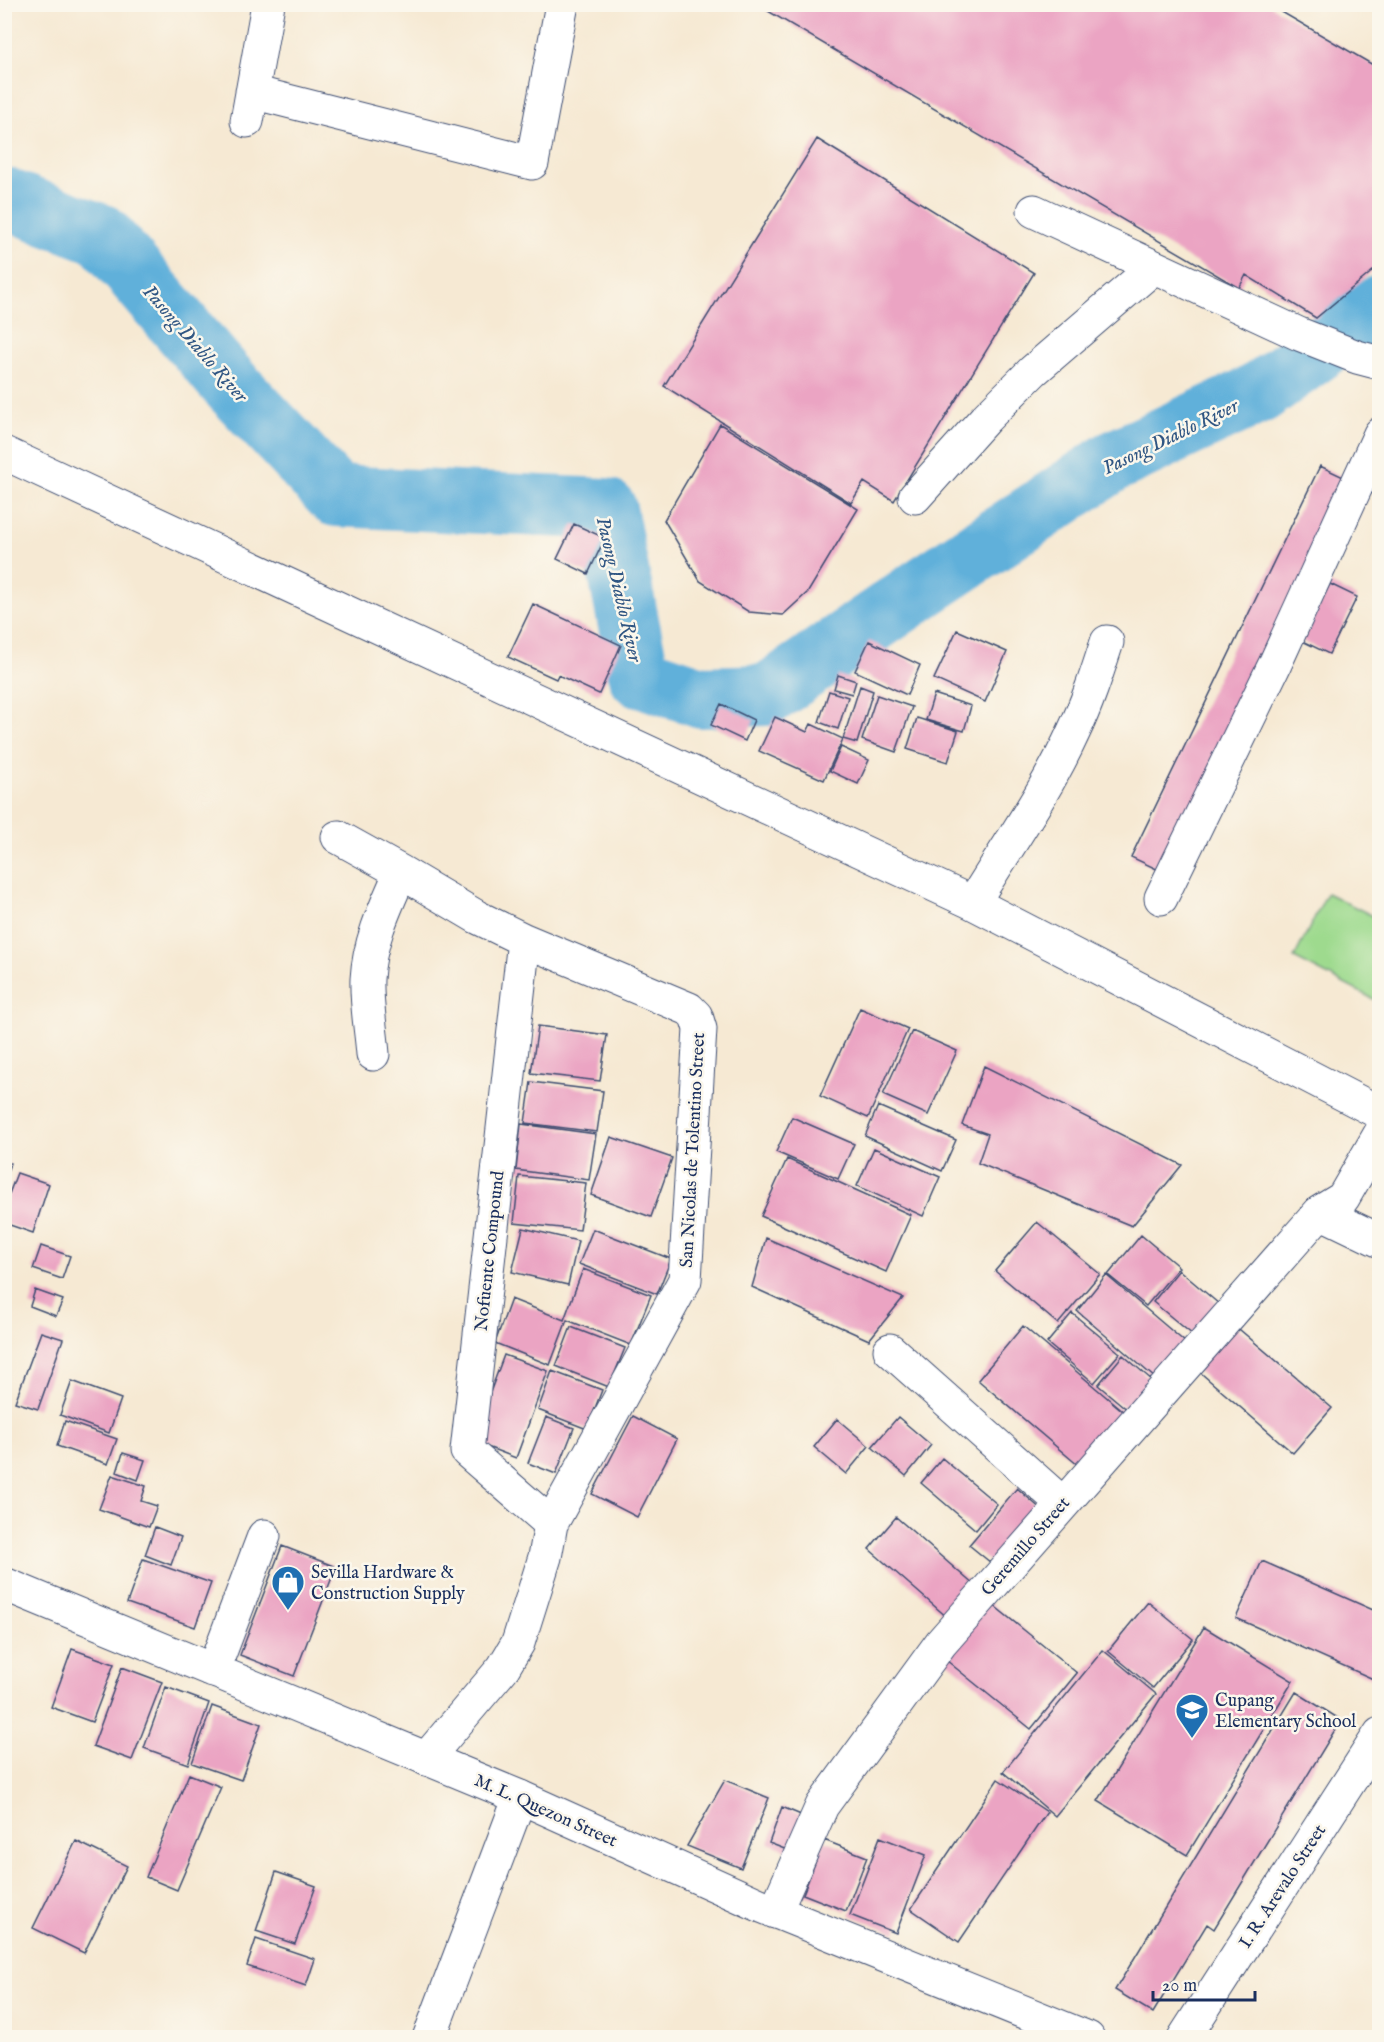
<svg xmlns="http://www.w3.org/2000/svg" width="1384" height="2042" font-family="'IM FELL English',serif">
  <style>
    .green { fill: #9eda8e; stroke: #5c8476; stroke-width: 1.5 }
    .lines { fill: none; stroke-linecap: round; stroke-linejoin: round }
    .river { stroke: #60b0da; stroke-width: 62 }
    .building { fill: #eba4c3 }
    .minor-casing { stroke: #3c4b70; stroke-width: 35 }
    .major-casing { stroke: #3c4b70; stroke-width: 35 }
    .minor { stroke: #fff; stroke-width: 33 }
    .major { stroke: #fff; stroke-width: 33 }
    .labels { text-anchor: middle; stroke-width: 5; stroke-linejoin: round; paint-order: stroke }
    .street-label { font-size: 18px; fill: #1b2f5e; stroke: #fbf7ec }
    .poi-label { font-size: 18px; fill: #1b2f5e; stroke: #fbf7ec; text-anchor: start }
    .water-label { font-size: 20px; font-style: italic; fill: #305683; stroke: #fbf7ec }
  </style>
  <rect width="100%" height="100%" fill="#fbf7ec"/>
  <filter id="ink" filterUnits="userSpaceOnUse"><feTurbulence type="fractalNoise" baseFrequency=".0167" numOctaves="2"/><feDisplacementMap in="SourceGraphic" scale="12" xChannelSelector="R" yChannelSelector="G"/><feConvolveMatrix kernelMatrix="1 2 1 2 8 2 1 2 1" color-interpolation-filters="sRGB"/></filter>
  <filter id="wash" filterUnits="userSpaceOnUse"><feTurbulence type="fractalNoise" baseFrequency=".008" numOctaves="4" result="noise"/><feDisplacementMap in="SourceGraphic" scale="24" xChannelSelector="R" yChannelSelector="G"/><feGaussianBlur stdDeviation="1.35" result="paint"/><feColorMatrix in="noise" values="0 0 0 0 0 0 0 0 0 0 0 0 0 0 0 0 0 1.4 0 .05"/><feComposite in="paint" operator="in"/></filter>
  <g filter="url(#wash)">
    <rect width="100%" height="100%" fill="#f6e9d3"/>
    <path class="green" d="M1327 893 1379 919V1002L1294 958Z"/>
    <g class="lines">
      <path class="river" d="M4 198 102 235 230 384 336 496 606 509 639 676 701 697 767 695 918 591 1112 462 1259 393 1380 306"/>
    </g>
    <g id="blocks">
      <path class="building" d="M431 4H450L449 9Z
        M756 4H1268L1380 69V265L1316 318 1246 275 1239 288Z
        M817 139 1034 273 894 501 864 482 851 503 664 386Z
        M720 424 858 509 808 592 783 615 749 612 700 581 664 520Z
        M1320 466 1354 482 1165 873 1131 857Z
        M574 524 605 538 588 574 557 559Z
        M1330 584 1357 597 1329 654 1302 641Z
        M533 604 621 645 599 694 558 675 556 679 508 657Z
        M957 630 1007 652 985 702 934 679Z
        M869 641 920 665 907 695 855 671Z
        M838 675 856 681 852 694 834 689Z
        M860 686 873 691 857 743 843 739Z
        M829 691 848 697 838 729 819 722Z
        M934 694 971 706 964 731 926 720Z
        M877 695 912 707 896 752 862 740Z
        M721 704 754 720 745 741 711 725Z
        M775 717 807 732 811 724 843 739 824 780 759 751Z
        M917 718 958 731 948 762 907 749Z
        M841 747 869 760 858 784 830 771Z
        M860 1008 908 1029 868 1118 820 1096Z
        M538 1026 607 1035 600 1081 531 1073Z
        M912 1031 957 1051 928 1115 883 1095Z
        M984 1066 1182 1165 1132 1226 978 1163 988 1134 962 1125Z
        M531 1082 603 1091 597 1132 525 1123Z
        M878 1106 956 1140 942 1171 865 1136Z
        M792 1117 854 1144 838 1179 776 1152Z
        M521 1124 596 1134 589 1180 516 1170Z
        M611 1137 672 1158 651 1217 591 1195Z
        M874 1148 940 1177 923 1216 857 1186Z
        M787 1159 911 1215 886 1272 761 1216Z
        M4 1161 10 1163 5 1179H4Z
        M17 1173 49 1184 33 1233 4 1223V1207Z
        M519 1176 586 1183 580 1230 514 1223Z
        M1037 1222 1100 1274 1058 1324 995 1271Z
        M523 1228 578 1241 568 1285 512 1272Z
        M593 1229 671 1259 657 1294 579 1264Z
        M1141 1235 1179 1267 1146 1306 1108 1275Z
        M766 1238 903 1298 869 1340 752 1287Z
        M41 1246 70 1256 62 1279 33 1269Z
        M583 1269 651 1295 631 1345 567 1320 550 1365 495 1343 511 1299 564 1320Z
        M1179 1270 1219 1304 1193 1335 1153 1302Z
        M1106 1275 1185 1342 1155 1378 1077 1311Z
        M35 1290 63 1300 56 1316 30 1306Z
        M1072 1313 1120 1353 1094 1383 1047 1343Z
        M1233 1324 1332 1408 1293 1453 1195 1368Z
        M1023 1326 1124 1412 1079 1466 978 1380Z
        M571 1327 625 1348 609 1387 556 1366Z
        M41 1332 63 1339 38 1409 15 1402Z
        M504 1355 548 1371 516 1458 472 1441Z
        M1123 1355 1153 1381 1129 1411 1098 1385Z
        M552 1371 602 1390 587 1429 538 1410Z
        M72 1381 121 1399 109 1433 60 1415Z
        M633 1416 677 1439 637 1517 592 1494Z
        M546 1417 574 1428 556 1474 528 1463Z
        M898 1417 931 1445 906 1476 872 1447Z
        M837 1419 869 1446 846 1474 814 1447Z
        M65 1421 117 1439 108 1464 57 1446Z
        M123 1453 145 1460 138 1480 117 1472Z
        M942 1458 997 1504 976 1530 921 1483Z
        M112 1475 146 1486 141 1501 157 1506 149 1527 99 1509Z
        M1017 1488 1043 1511 996 1567 969 1545Z
        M896 1517 975 1586 948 1618 869 1549Z
        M155 1527 181 1537 171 1565 145 1555Z
        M282 1546 336 1567 294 1676 240 1655Z
        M143 1559 211 1583 195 1627 127 1603Z
        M1262 1561 1380 1613V1682L1236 1618Z
        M987 1600 1077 1673 1031 1729 941 1656Z
        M1148 1602 1193 1639 1153 1688 1108 1651Z
        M1204 1627 1293 1681 1187 1855 1098 1801Z
        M72 1649 114 1664 92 1722 51 1707Z
        M1103 1650 1156 1694 1055 1816 1003 1772Z
        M122 1667 162 1682 132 1760 93 1746Z
        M166 1687 209 1703 188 1764 144 1748Z
        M1296 1692 1341 1720 1214 1929 1207 1924 1153 2013 1115 1990Z
        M212 1706 261 1724 241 1780 192 1763Z
        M189 1774 221 1787 177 1890 146 1877Z
        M998 1779 1047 1812 959 1942 911 1909Z
        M725 1780 769 1798 741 1868 687 1846Z
        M782 1807 808 1818 795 1853 769 1843Z
        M880 1837 926 1855 896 1933 850 1915Z
        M824 1840 867 1857 846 1911 803 1894Z
        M76 1841 127 1866 84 1953 33 1928Z
        M276 1872 316 1886 295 1944 256 1931Z
        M256 1939 315 1959 306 1986 247 1966Z"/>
    </g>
  </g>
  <g filter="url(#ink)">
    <use href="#blocks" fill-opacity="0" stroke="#3c4b70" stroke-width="1.5"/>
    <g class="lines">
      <defs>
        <path id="minor" d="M252 92 532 163 562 4
          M247 121 268 4
          M1034 211 1299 334 1357 357 1380 363
          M4 453 973 903 1380 1113
          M915 497 985 419 1033 371 1153 268
          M338 837 401 872 477 917 524 940 689 1009 696 1016 700 1029 685 1280 551 1524 545 1557 518 1643 503 1668 426 1759
          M1161 898 1275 664 1380 434
          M973 903C1007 847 1046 792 1073 733 1087 704 1097 673 1107 642
          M524 940 467 1451 551 1524
          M373 1054C371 1029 366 1004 367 979 369 941 386 906 401 872
          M1320 1212 1380 1241
          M890 1350 1062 1503
          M213 1671 264 1536
          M775 1912 822 1806 941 1643 1320 1212 1343 1198 1380 1134
          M429 2038 520 1797
          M1184 2038 1380 1734"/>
        <path id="major" d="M4 1584 520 1797 764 1907 1088 2038"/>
      </defs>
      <use href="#minor" class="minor-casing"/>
      <use href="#major" class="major-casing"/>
      <use href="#minor" class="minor"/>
      <use href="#major" class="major"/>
    </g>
  </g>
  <defs>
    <symbol id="shop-pin" viewBox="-11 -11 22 30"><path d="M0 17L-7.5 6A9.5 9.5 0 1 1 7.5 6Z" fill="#1f6fb2" stroke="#fbf7ec"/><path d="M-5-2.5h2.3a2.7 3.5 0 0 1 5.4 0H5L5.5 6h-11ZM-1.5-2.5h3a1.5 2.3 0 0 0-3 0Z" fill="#fff"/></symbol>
    <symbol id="school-pin" viewBox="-11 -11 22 30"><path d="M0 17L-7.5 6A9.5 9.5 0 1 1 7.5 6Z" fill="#1f6fb2" stroke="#fbf7ec"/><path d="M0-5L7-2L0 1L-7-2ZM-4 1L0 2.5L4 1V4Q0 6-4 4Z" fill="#fff"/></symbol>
  </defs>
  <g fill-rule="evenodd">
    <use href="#shop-pin" x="269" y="1563" width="38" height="52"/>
    <use href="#school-pin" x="1173" y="1691" width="38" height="52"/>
  </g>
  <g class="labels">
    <g class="street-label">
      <text transform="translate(692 1150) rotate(-87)" y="6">San Nicolas de Tolentino Street</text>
      <text transform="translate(489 1251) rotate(-84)" y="6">Nofuente Compound</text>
      <text transform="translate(1025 1546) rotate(-49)" y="6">Geremillo Street</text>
      <text transform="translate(546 1810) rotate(24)" y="6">M. L. Quezon Street</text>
      <text transform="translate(1282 1886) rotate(-57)" y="6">I. R. Arevalo Street</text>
    </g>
    <g class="poi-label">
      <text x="311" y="1578">Sevilla Hardware &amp;<tspan x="311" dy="21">Construction Supply</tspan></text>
      <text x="1215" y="1706">Cupang<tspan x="1215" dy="21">Elementary School</tspan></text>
    </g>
    <g class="water-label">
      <text transform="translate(196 343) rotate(49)" y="7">Pasong Diablo River</text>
      <text transform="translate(1170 436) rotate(-26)" y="7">Pasong Diablo River</text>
      <text transform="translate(620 589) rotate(77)" y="7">Pasong Diablo River</text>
    </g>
  </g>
  <rect width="1384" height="2042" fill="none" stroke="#fbf7ec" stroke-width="24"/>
  <path d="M1153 1991v9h102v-9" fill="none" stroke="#1b2f5e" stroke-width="3"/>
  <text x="1162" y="1991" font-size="18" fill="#1b2f5e" stroke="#fbf7ec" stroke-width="4.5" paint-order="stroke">20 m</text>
</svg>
